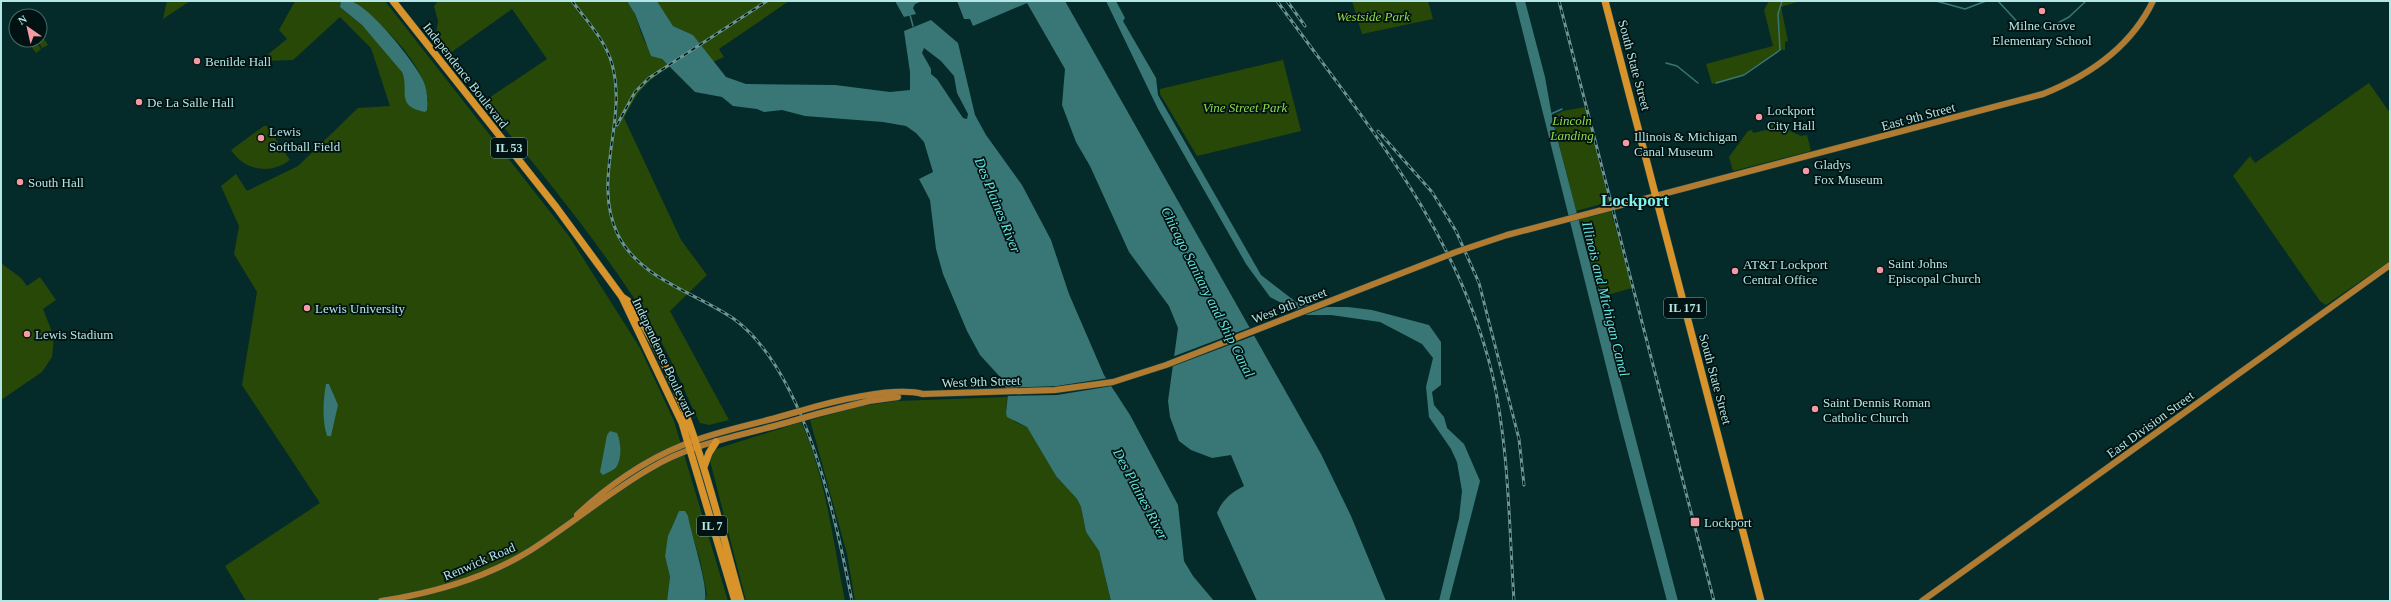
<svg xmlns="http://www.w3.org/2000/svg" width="2391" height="602" font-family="Georgia,serif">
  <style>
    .green { fill: #284807; fill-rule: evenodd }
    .water { fill: #387776; fill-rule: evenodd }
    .pier { fill: #042b2a }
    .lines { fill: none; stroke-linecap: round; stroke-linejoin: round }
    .stream { stroke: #387776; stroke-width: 1.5 }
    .secondary-casing { stroke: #204948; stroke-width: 7 }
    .primary-casing { stroke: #204948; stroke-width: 8 }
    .secondary { stroke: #b17c31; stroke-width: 6 }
    .primary { stroke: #d8942b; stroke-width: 7 }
    .rail-casing { stroke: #689695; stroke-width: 3 }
    .rail { stroke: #001211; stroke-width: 1.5; stroke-dasharray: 4.5; stroke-linecap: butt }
    .secondary-bridge-casing { stroke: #204948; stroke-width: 7; stroke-linecap: butt }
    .secondary-bridge { stroke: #b17c31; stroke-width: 6 }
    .poi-dot { fill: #f49aa4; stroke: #001211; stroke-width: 1.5 }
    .labels { text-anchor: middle; stroke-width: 3.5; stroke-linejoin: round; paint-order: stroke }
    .shield { fill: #001211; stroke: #7da6a5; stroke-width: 1 }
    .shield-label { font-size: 12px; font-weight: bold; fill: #b3e6e4 }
    .park-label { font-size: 13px; font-style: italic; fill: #8fdc49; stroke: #001211 }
    .poi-label { font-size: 13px; fill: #b3e6e4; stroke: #001211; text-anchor: start }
    .street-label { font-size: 13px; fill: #b3e6e4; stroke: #001211 }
    .water-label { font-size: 14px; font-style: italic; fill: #62e7e3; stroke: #001211 }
    .district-label { font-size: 17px; font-weight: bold; fill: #81f3ef; stroke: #001211 }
  </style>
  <rect width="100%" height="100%" fill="#042b2a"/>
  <path class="green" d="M167 1H190L163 19Z
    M295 1H341L340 7 362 25 396 63 402 72 405 81 428 101C426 94 426 87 423 80 408 47 379 22 351 1H385L569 236 640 348 674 421 728 601H704L707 595 700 560 685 511H679L671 529 665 555 670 577 667 601H246L225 566 320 503 242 385 257 292 234 254 239 226 221 186 236 174 247 191 298 166 358 108 390 106 371 48 340 17 293 60 260 61 287 39 279 30ZM327 384H329C338 401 333 417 331 435L327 436 324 415Z
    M438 1H627C637 13 638 28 645 42 649 51 662 59 670 66 645 82 637 92 624 118L681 240 707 275 670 311 729 420 709 425 700 423C686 396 675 365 659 338 609 254 546 178 483 102L547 59 512 9 446 56 435 41 438 21 434 6Z
    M657 1H789L719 49 724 57 713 62 693 35 673 26Z
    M1352 1H1428L1433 19 1362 34Z
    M1769 1H1800L1781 7 1788 41 1785 42V50H1780L1744 75 1712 84 1706 64 1773 46 1764 10Z
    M40 33 48 45 42 48 37 40H40Z
    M35 40 41 49 36 53 27 41Z
    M1283 60 1301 131 1197 156 1160 94V89Z
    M2369 83 2390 113V261L2326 305 2320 301 2233 176 2250 156 2255 163Z
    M1585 107 1609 202 1576 211 1552 117 1563 111Z
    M1775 124 1801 136 1807 135 1811 151 1733 171 1729 157 1748 131 1752 130 1753 133 1771 129 1770 125Z
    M264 126H267L290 160C270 175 245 171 231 150Z
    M1611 211 1632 288 1600 297 1579 220Z
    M1 263 21 278 27 286 40 277 56 300 43 309 54 337 52 357 42 372 1 400Z
    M1007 397 1006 413 1015 422 1027 427 1056 476 1077 499 1081 507 1086 532 1099 551 1111 601H855L847 554 810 420 862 406 897 401Z
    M801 422C826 477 833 542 845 601H746L709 457 716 449Z"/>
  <path class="water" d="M341 1C343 1 347 0 350 1 369 5 414 61 423 80 427 89 428 100 427 110L425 112C394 106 410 90 402 72L362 25 340 7Z
    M627 1H657L673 26 693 35 726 77 746 84 835 85 890 92 910 90V72L904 31 931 20 958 43 975 115 986 135 1022 185 1051 240 1069 294 1104 375 1130 415 1178 505 1184 561 1193 576 1214 601H1111L1099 551 1086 532 1081 507 1077 499 1056 476 1027 427 1007 417 1006 413 1008 393 1002 379 980 355 967 331 943 274 936 249 930 200 919 179 933 172 924 142 916 133 906 126 883 122 805 116 782 110 764 112 757 109 733 106 722 97 695 92 662 59 651 56 635 14ZM924 48 941 61 954 76 957 93 968 114 967 119 963 118 937 79 931 74V69L922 53Z
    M895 1H922L915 4 913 8 916 14 904 17Z
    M957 1H1065L1321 454 1351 516 1386 601H1257L1217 513C1222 500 1232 492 1244 486L1231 455 1212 458 1191 450 1179 441 1170 417 1168 401 1178 328 1169 306 1129 252 1090 166 1076 142 1062 105 1065 69 1027 3 973 26 970 19H964Z
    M1106 1H1116L1125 18 1123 21 1156 78 1158 95 1261 275 1296 302 1318 307H1348L1372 310 1429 325 1441 342V385L1432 392 1434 405 1444 417 1447 428 1464 444 1480 481 1449 601H1439L1459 518 1462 491 1457 462 1451 449 1429 417 1426 387 1433 358 1422 344 1380 322 1331 315H1304L1270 297 1246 264 1158 109Z
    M1515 1H1525L1545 77 1553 122 1678 601H1667L1622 430Z
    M326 384H329L338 405 331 436H327C322 420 323 400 326 384Z
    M610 431 617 433C621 442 622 457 617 466 615 470 608 472 603 475L600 472 607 435Z
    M679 511H685L688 516C690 530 711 594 704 601H667L670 577 665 556 668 536Z"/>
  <path class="pier" d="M1311 304 1332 305 1302 316 1292 311Z
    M1251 327 1256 335 1171 367 1172 357Z
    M1108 378 1112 386 1057 395 1005 396 1004 388 1057 386Z"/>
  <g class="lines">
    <path class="stream" d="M1936 1 1965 9 1986 1
      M1998 1 2023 28 2030 30 2054 25 2069 17 2086 1
      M910 15 913 26
      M1666 63 1677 66 1698 83
      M1716 83 1744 75 1780 50 1778 14 1782 1
      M1551 114 1562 109"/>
    <defs>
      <path id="secondary" d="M1507 235 2043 94C2088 76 2131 47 2153 1
        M800 411C830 402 893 386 923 394
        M817 414 869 401 898 397
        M577 515C606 487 645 460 683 445 714 432 747 426 779 417
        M381 601C434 593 486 578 531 550 572 524 609 492 651 468 690 444 739 436 782 424
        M1922 601 2390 265"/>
      <path id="primary" d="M393 1 556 207 622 297 682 423 735 601
        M1605 1 1761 601
        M622 297 628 301C690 391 712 497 741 601
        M704 467 709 453 716 442"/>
    </defs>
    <use href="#secondary" class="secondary-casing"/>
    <use href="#primary" class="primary-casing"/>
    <use href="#secondary" class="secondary"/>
    <use href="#primary" class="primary"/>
    <defs>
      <path id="rail" d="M572 1C586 20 606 41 612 64 628 121 591 179 618 235 641 280 695 292 734 319 805 371 836 518 852 601
        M1277 1C1363 120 1456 226 1492 373 1509 446 1509 526 1514 601
        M1287 1 1305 26
        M1559 1 1714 601
        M617 125 635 92 649 78 767 1
        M1378 131 1432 192 1456 231 1479 283 1519 439 1524 485"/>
    </defs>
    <use href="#rail" class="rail-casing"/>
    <use href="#rail" class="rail"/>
    <defs>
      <path id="secondary-bridge" d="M923 394 1055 390 1113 382 1166 365 1456 252 1507 235
        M779 417 800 411
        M782 424 817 414"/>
    </defs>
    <use href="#secondary-bridge" class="secondary-bridge-casing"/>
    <use href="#secondary-bridge" class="secondary-bridge"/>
  </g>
  <g class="poi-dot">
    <circle cx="2042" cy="11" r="4"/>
    <circle cx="197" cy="61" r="4"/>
    <circle cx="139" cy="102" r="4"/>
    <circle cx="1759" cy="117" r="4"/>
    <circle cx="261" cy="138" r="4"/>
    <circle cx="1626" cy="143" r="4"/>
    <circle cx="1806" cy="171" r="4"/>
    <circle cx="20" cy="182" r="4"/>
    <circle cx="1880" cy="270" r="4"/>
    <circle cx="1735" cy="271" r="4"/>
    <circle cx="307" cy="308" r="4"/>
    <circle cx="27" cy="334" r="4"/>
    <circle cx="1815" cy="409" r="4"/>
    <rect x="1690" y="517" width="10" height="10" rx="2"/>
  </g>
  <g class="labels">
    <g class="shield">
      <rect x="491" y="138" width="36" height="20" rx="3"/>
      <rect x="1664" y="298" width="42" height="20" rx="3"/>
      <rect x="697" y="516" width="30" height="20" rx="3"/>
    </g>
    <g class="shield-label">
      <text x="509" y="152">IL 53</text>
      <text x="1685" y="312">IL 171</text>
      <text x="712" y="530">IL 7</text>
    </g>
    <g class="park-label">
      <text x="1373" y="21">Westside Park</text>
      <text x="1245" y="112">Vine Street Park</text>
      <text x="1572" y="125">Lincoln<tspan x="1572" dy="15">Landing</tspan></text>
    </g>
    <g class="poi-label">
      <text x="2042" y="30" text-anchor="middle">Milne Grove<tspan x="2042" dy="15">Elementary School</tspan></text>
      <text x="205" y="66">Benilde Hall</text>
      <text x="147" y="107">De La Salle Hall</text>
      <text x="1767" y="115">Lockport<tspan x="1767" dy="15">City Hall</tspan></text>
      <text x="269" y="136">Lewis<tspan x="269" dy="15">Softball Field</tspan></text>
      <text x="1634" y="141">Illinois &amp; Michigan<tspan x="1634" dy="15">Canal Museum</tspan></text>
      <text x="1814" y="169">Gladys<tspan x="1814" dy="15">Fox Museum</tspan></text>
      <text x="28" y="187">South Hall</text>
      <text x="1888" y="268">Saint Johns<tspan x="1888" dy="15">Episcopal Church</tspan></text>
      <text x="1743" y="269">AT&amp;T Lockport<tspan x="1743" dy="15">Central Office</tspan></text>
      <text x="315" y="313">Lewis University</text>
      <text x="35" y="339">Lewis Stadium</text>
      <text x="1823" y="407">Saint Dennis Roman<tspan x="1823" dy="15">Catholic Church</tspan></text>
      <text x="1704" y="527">Lockport</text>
    </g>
    <g class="street-label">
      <text transform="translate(1635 65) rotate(75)" y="5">South State Street</text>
      <text transform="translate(466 75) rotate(52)" y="5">Independence Boulevard</text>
      <text transform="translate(1918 116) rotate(-15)" y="5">East 9th Street</text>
      <text transform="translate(1289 305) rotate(-21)" y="5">West 9th Street</text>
      <text transform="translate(664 357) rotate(65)" y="5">Independence Boulevard</text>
      <text transform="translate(1716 379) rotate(75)" y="5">South State Street</text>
      <text transform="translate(981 381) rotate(-2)" y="5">West 9th Street</text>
      <text transform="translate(2150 424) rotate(-36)" y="5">East Division Street</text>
      <text transform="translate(479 561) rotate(-23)" y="5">Renwick Road</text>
    </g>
    <g class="water-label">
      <text transform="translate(998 205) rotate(68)" y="5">Des Plaines River</text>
      <text transform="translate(1208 292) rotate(63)" y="5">Chicago Sanitary and Ship Canal</text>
      <text transform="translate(1606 299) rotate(76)" y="5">Illinois and Michigan Canal</text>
      <text transform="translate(1141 494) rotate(62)" y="5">Des Plaines River</text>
    </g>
    <g class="district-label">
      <text x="1635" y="206">Lockport</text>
    </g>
  </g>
  <rect width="2391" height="602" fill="none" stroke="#b3e6e4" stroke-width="4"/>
  <g transform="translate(28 28) rotate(326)"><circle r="19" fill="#001211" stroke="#486765"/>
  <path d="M0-3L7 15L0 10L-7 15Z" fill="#f49aa4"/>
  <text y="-6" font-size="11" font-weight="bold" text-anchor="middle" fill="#b3e6e4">N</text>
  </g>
</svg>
